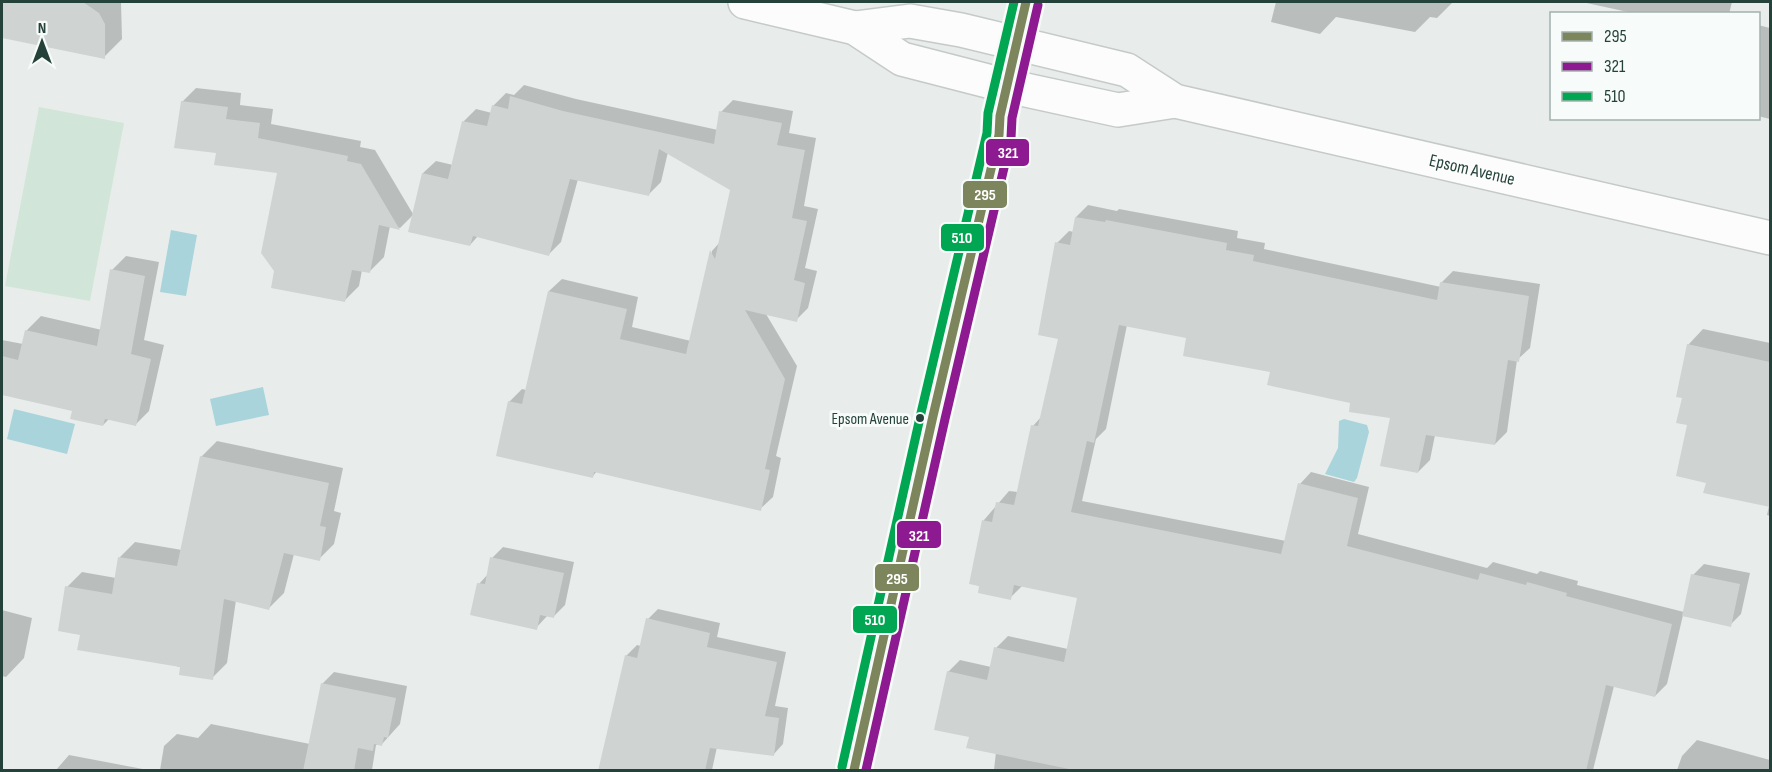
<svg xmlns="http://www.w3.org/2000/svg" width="1772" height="772" font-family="'Sofia Sans Condensed',sans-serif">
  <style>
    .green { fill: #d1e6d8 }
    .water { fill: #a9d4db }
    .shadow { fill: #0003 }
    .building { fill: #cfd4d2 }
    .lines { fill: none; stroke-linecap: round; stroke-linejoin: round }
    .minor-casing { stroke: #c5cac8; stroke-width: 36 }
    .major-casing { stroke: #c3ccc9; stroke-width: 36 }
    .minor { stroke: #fcfcfc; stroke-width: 33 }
    .major { stroke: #cfd7d5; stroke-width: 33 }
    .bus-1-casing { stroke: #f7fbf9; stroke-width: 14 }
    .bus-2-casing { stroke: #f7fbf9; stroke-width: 14 }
    .bus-3-casing { stroke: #f7fbf9; stroke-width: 14 }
    .bus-1 { stroke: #7c855c; stroke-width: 9 }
    .bus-2 { stroke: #8d1a90; stroke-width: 9 }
    .bus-3 { stroke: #00a651; stroke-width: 9 }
    .bus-dot { fill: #24423a; stroke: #f7fbf9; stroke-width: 2 }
    .labels { text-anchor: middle; stroke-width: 6; stroke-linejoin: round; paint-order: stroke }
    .bus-label { font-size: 16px; fill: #24423a; stroke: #f7fbf9; text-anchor: end }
    .street-label { font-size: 18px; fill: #24423a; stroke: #f7fbf9 }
    .line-badge { stroke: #f7fbf9; stroke-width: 2 }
    .badge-label { font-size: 16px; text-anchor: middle; font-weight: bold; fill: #fff }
  </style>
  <rect width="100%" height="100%" fill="#e8edeb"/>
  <path class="green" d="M39 107 124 123 90 301 5 286Z"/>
  <path class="water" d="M171 230 197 235 186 296 160 292Z
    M263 387 269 415 216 426 210 399Z
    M14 409 75 424 67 454 7 439Z
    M1344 419 1367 425 1369 432 1357 478 1354 482 1325 474 1338 448 1339 421Z"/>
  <path class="shadow" d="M2 2H121L122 39 104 57 2 36Z
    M1276 2H1453L1437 18 1430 17 1415 32 1336 17 1320 34 1271 22Z
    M1582 2H1732L1729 14H1637Z
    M1758 25 1770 28V119L1758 116Z
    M524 85 576 99 718 130 721 112 733 100 793 111 789 133 816 138 804 206 818 209 805 268 817 271 808 308 796 320 766 314 797 366 776 456 781 458 773 497 760 509 597 471 593 476 509 402 522 389 526 390 549 291 562 279 638 297 632 327 691 341 712 251 720 242 732 189 668 152 661 182 649 194 578 179 561 242 549 254 478 236 470 245 413 215 400 228 390 226 384 257 369 272 362 270 359 286 345 300 276 270 278 172 217 152 182 102 196 88 241 93 240 105 273 109 271 124 361 141 360 147 375 150 413 214 423 173 436 161 453 165 464 121 476 109 492 113 493 106 506 93 514 95Z
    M1088 205 1117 211 1119 209 1238 231 1237 238 1265 243 1264 249 1441 287V283L1453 271 1540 284 1530 348 1517 360 1507 432 1495 444 1435 435 1430 460 1418 472 1392 416 1187 336 1127 325 1106 429 1096 439 1082 501 1286 541 1300 484 1311 472 1369 487 1358 534 1487 568 1493 562 1537 574 1540 571 1578 581 1577 585 1684 612 1693 575 1704 564 1750 573 1741 614 1730 625 1683 615 1667 684 1655 696 1614 686 1593 770H994L996 752 970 736 948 672 960 660 991 667 996 648 1008 636 1068 649 1079 597 1022 586 1010 598 971 583 984 520 1009 491 1018 492 1033 426 1042 416 1059 338 1057 243 1069 231 1074 232 1076 217Z
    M126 256 159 262 144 340 164 345 149 411 135 425 109 419 103 425 73 410 2 394V340L23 344 27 330 41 316 102 330 112 270Z
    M1703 329 1770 343V516L1767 515 1769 506 1707 481 1689 424 1683 397 1688 345Z
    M217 441 343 468 334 511 341 513 334 544 319 559 294 554 284 593 269 608 236 600 227 663 212 678 82 634 67 587 82 572 116 578 120 557 135 542 182 550 202 456Z
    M503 547 574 562 565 605 554 616 548 615 536 628 479 584 488 574 492 558Z
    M658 609 720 623 717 637 786 652 775 706 788 708 783 744 773 755 717 747 712 770H604L626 656 637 645 641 646 648 619Z
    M2 610 32 618 24 658 6 677 2 676Z
    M334 672 407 686 400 724 382 744 376 745 372 770H160L164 746 177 734 198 738 211 724 310 744 322 684Z
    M1697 740 1770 760V770H1677L1682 756Z
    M69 755 148 770H56Z"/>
  <path class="building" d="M2 2H83L99 13 105 24V59L2 38Z
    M510 96 563 111 714 144 719 111 782 123 777 145 805 150 792 218 807 221 794 280 805 283 797 322 745 310 785 379 765 469 770 470 761 511 594 472 593 478 496 456 508 401 522 404 548 291 627 309 620 339 686 354 710 250 715 259 730 190 659 149 649 196 570 179 549 256 473 236 470 246 408 232 422 173 448 179 462 121 487 126 492 105 508 109Z
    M181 101 228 107 226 119 260 123 258 138 348 156 347 161 361 164 400 230 379 225 370 273 352 270 345 302 271 288 274 271 261 253 277 173 214 165 216 153 174 148Z
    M1075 217 1105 222 1106 220 1227 243 1226 250 1254 255 1253 261 1437 300 1440 282 1529 296 1519 362 1508 360 1495 445 1426 435 1418 473 1380 466 1390 418 1349 412 1350 403 1267 385 1270 372 1183 356 1186 338 1119 325 1094 443 1087 441 1071 512 1281 554 1298 483 1358 498 1347 546 1478 580 1480 573 1526 585 1527 582 1567 593 1566 596 1672 624 1655 697 1606 685 1586 771H1079L966 748 969 737 934 730 947 671 987 680 994 647 1064 662 1077 598 1014 585 1011 600 978 593 979 586 969 584 982 520 992 522 996 502 1014 505 1031 425 1038 426 1058 339 1038 335 1055 242 1070 245Z
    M110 269 145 276 131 354 151 359 136 426 105 419 103 426 70 419 72 411 2 395V356L18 360 25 330 97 346Z
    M1687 344 1770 362V507L1703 493 1706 483 1676 476 1687 425 1676 423 1682 398 1676 397Z
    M200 456 329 483 320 526 326 527 320 561 284 553 269 610 224 599 213 680 179 675 180 667 77 650 80 635 58 631 65 586 112 594 118 557 177 566Z
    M490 557 564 573 554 618 540 615 537 630 470 615 477 583 485 584Z
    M1691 574 1740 584 1731 627 1682 616Z
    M646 618 710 633 707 647 777 662 765 716 779 718 774 756 710 748 705 771H598L625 655 637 658Z
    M321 683 396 698 388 738 384 737 382 746 374 744 373 751 358 748 354 771H303Z"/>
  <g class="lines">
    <defs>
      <g id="minor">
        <path d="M745 2 855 28 902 59 1007 86 1118 110 1175 101"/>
        <path id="s1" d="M855 28 910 21 961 30 1127 70 1175 101 1770 238"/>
      </g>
      <path id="major" d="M854 770 933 416 999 135 1000 116 1026 2"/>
    </defs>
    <use href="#minor" class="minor-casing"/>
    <use href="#major" class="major-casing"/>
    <use href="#minor" class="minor"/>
    <use href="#major" class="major"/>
    <defs>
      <path id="bus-1" d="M854 770 933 416 999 135 1000 116 1026 2"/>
      <path id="bus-2" d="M866 770 945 419 1011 138 1012 118 1038 5"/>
      <path id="bus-3" d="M842 767 921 413 987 133 988 113 1014 2"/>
    </defs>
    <use href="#bus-1" class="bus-1-casing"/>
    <use href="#bus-2" class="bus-2-casing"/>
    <use href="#bus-3" class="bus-3-casing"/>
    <use href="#bus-1" class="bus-1"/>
    <use href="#bus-2" class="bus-2"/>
    <use href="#bus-3" class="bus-3"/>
  </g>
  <circle class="bus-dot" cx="920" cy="418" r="5"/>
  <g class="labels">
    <g class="bus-label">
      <text x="909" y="424">Epsom Avenue</text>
    </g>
    <g class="street-label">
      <text dy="6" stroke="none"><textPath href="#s1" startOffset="640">Epsom Avenue</textPath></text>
    </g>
  </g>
  <g class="line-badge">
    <rect x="985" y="138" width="45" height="29" rx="6" fill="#8d1a90"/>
    <rect x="962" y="180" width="46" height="29" rx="6" fill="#7c855c"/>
    <rect x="940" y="223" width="45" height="29" rx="6" fill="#00a651"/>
    <rect x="896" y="520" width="46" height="29" rx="6" fill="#8d1a90"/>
    <rect x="874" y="563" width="46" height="29" rx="6" fill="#7c855c"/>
    <rect x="852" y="605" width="46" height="29" rx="6" fill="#00a651"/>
  </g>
  <g class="badge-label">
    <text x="1008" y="158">321</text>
    <text x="985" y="200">295</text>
    <text x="962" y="243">510</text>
    <text x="919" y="541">321</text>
    <text x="897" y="584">295</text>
    <text x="875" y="625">510</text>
  </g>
  <rect width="1772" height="772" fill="none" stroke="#24423a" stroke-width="6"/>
  <rect x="1550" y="12" width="210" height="108" fill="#f7fbf9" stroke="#a3b1ad" stroke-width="1.5"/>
  <rect x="1562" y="32" width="30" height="9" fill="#7c855c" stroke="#a3b1ad" stroke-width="1.5"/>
  <text x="1604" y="42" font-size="18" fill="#24423a">295</text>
  <rect x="1562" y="62" width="30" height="9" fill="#8d1a90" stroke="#a3b1ad" stroke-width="1.5"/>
  <text x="1604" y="72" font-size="18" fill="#24423a">321</text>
  <rect x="1562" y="92" width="30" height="9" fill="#00a651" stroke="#a3b1ad" stroke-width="1.5"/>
  <text x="1604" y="102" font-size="18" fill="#24423a">510</text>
  <g transform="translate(42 42)" stroke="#f7fbf9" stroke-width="4.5" paint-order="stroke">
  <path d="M0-4.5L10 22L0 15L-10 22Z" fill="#24423a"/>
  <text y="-9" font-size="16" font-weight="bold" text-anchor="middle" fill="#24423a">N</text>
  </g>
</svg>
